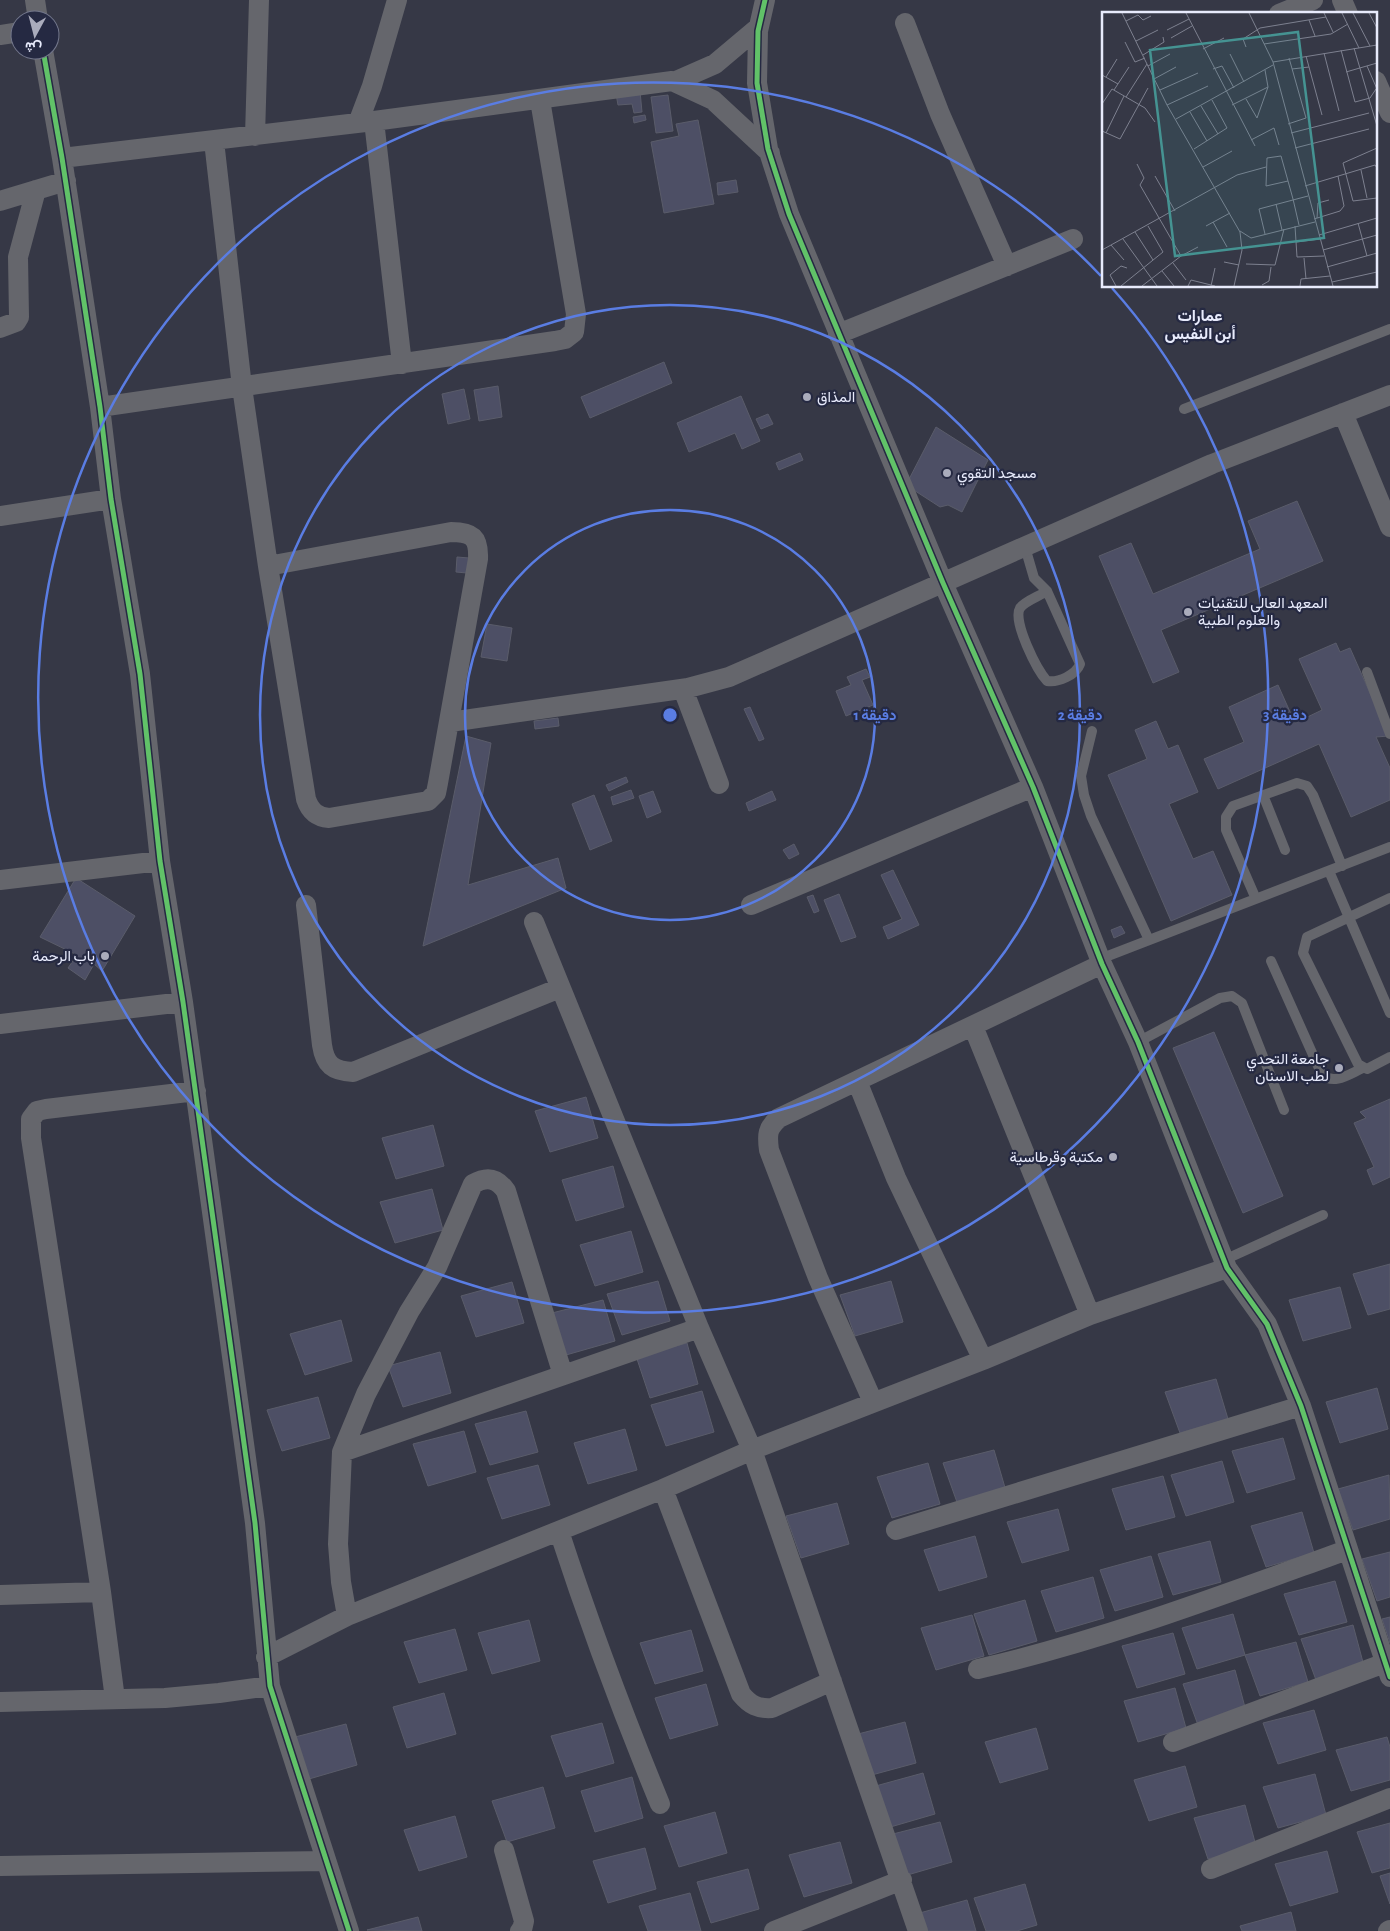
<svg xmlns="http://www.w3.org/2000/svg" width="1390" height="1931" font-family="'Alegreya Sans',Vazirmatn,sans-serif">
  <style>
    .building { fill: #4d4f65; stroke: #5a5c6a }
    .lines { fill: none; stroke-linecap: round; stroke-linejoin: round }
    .lane { stroke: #65666c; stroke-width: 10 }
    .street { stroke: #65666c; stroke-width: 20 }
    .cycleway-casing { stroke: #252942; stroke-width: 8 }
    .cycleway { stroke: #61c268; stroke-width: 5 }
    .ring { fill: none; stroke: #5a7de3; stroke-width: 2.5 }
    .poi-dot { fill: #aaacbc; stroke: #252942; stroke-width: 2 }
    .labels { text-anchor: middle; stroke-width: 4.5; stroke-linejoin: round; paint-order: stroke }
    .poi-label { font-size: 15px; fill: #e8ebfc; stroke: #252942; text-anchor: start }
    .neighbourhood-label { font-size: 16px; font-weight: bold; fill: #e8ebfc; stroke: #252942 }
    .inset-road { fill: none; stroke: #7d808f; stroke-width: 1 }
    .view { fill: #459392; fill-opacity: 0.15; stroke: #459392; stroke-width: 2.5 }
    .inset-edge { fill: none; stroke: #e8ebfc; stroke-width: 2.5 }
    .centre { fill: #5a7de3; stroke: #252942; stroke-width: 2.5 }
    .ring-label { font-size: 15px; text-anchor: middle; font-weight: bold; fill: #5a7de3; stroke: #252942; stroke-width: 4.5; stroke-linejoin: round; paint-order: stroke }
  </style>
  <rect width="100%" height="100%" fill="#363846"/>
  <path class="building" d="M640 91 642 112 634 113 632 104 618 105 616 94Z
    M668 95 673 131 656 133 651 97Z
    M645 115 646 120 634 123 633 117Z
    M698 120 714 204 664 213 651 142 679 136 676 124Z
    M736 180 738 192 718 195 717 183Z
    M664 362 672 383 590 418 581 397Z
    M498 386 502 417 479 421 474 390Z
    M464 389 470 419 448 424 442 394Z
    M741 396 760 441 742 449 735 433 689 452 677 423Z
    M768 414 773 424 761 429 756 419Z
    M936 427 988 460 962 512 948 505 940 507 906 485Z
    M800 453 803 460 779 470 776 463Z
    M1297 501 1323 561 1161 630 1179 672 1153 683 1099 556 1131 543 1153 594 1260 549 1248 521Z
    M457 557 469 558 467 573 456 572Z
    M487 624 512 628 507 661 481 657Z
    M1336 643 1340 652 1350 648 1389 736 1376 737 1390 768V800L1351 817 1319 744 1218 789 1204 759 1244 742 1229 707 1278 685 1295 723 1322 710 1299 659Z
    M866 669 870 677 862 680 873 705 846 716 836 691 851 685 847 677Z
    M750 707 764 739 759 741 744 709Z
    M558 718 559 726 535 729 534 721Z
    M1156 721 1168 749 1178 745 1198 792 1169 804 1193 859 1213 851 1232 895 1171 921 1108 775 1147 759 1135 730Z
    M466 736 491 743 468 885 558 858 566 888 423 946Z
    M626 777 628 782 609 791 606 785Z
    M631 790 634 798 613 805 611 797Z
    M653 791 661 812 647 818 639 796Z
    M772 791 776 800 749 811 746 803Z
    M594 795 612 841 590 850 572 804Z
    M794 844 799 854 789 859 783 850Z
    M893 870 919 925 888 939 883 927 902 919 881 875Z
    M76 878 135 916 102 971 94 964 85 980 68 968 77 955 40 937Z
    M839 894 856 937 841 942 824 900Z
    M813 895 819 911 814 913 807 897Z
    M1121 926 1125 933 1114 938 1111 930Z
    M1214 1032 1283 1196 1243 1213 1173 1048Z
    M586 1097 598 1138 550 1152 535 1111Z
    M1390 1099V1177L1373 1185 1367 1170 1374 1167 1354 1123 1366 1118 1360 1112Z
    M433 1125 444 1166 396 1179 382 1138Z
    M613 1166 624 1207 576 1221 562 1180Z
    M432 1189 443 1230 395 1243 380 1202Z
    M631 1231 643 1272 595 1286 580 1245Z
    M1390 1264V1309L1368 1315 1353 1274Z
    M658 1281 670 1321 622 1335 607 1294Z
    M891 1281 903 1322 855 1336 840 1295Z
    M512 1282 524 1323 476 1337 461 1296Z
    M1340 1287 1351 1328 1303 1341 1289 1300Z
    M603 1300 615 1341 566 1355 552 1313Z
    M341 1320 352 1361 305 1375 290 1334Z
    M687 1343 698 1384 650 1398 636 1356Z
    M440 1352 451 1393 403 1407 388 1366Z
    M1216 1379 1228 1419 1180 1433 1165 1392Z
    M1377 1388 1388 1429 1340 1443 1326 1402Z
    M702 1391 714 1432 666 1446 651 1405Z
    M318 1397 330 1438 282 1451 267 1410Z
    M526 1411 538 1452 490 1465 475 1424Z
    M625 1429 637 1470 588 1484 574 1443Z
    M464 1431 476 1472 428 1486 413 1444Z
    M1283 1438 1295 1479 1247 1493 1232 1451Z
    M994 1450 1006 1491 958 1505 943 1463Z
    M1222 1461 1234 1502 1186 1516 1171 1475Z
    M928 1463 940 1504 892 1518 877 1477Z
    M538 1465 550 1505 502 1519 487 1478Z
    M1389 1475 1390 1519 1353 1530 1338 1489Z
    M1163 1476 1175 1517 1126 1530 1112 1489Z
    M837 1503 849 1544 801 1558 786 1516Z
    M1058 1509 1069 1550 1022 1563 1007 1522Z
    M1302 1512 1314 1553 1266 1567 1251 1526Z
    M975 1536 987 1577 939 1591 924 1550Z
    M1210 1541 1221 1582 1173 1595 1158 1554Z
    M1390 1552V1597L1377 1601 1362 1559Z
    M1151 1556 1163 1597 1115 1611 1100 1570Z
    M1093 1577 1104 1618 1056 1632 1041 1591Z
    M1335 1581 1347 1622 1299 1635 1284 1594Z
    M1025 1600 1037 1641 989 1655 974 1614Z
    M1233 1614 1245 1655 1197 1669 1182 1628Z
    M972 1615 984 1656 936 1670 921 1628Z
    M1390 1617V1643L1382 1619Z
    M529 1620 540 1661 492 1674 478 1633Z
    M1353 1625 1364 1666 1316 1680 1301 1639Z
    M455 1629 467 1670 419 1683 404 1642Z
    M691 1630 703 1671 655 1684 640 1643Z
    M1173 1633 1185 1674 1137 1688 1122 1646Z
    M1296 1642 1308 1682 1260 1696 1245 1655Z
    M1235 1670 1246 1711 1198 1725 1183 1684Z
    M706 1684 718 1725 670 1739 655 1698Z
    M1175 1688 1186 1728 1138 1742 1124 1701Z
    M444 1693 456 1734 407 1748 393 1707Z
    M1314 1710 1326 1750 1278 1764 1263 1723Z
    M905 1722 916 1763 868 1776 854 1735Z
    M602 1723 614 1763 566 1777 551 1736Z
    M346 1724 357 1765 309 1779 295 1737Z
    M1036 1728 1048 1769 1000 1783 985 1742Z
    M1387 1737 1390 1747V1780L1351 1791 1336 1750Z
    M1185 1766 1197 1807 1149 1821 1134 1780Z
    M923 1773 935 1814 887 1828 872 1787Z
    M1315 1774 1326 1815 1278 1828 1263 1787Z
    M632 1777 643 1818 595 1832 581 1791Z
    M543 1787 555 1828 507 1842 492 1801Z
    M1245 1805 1256 1846 1208 1859 1194 1818Z
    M715 1812 727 1853 679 1867 664 1826Z
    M455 1816 467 1857 419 1871 404 1830Z
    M940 1822 952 1862 904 1876 889 1835Z
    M1390 1823V1868L1372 1873 1357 1832Z
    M840 1842 852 1883 804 1897 789 1855Z
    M645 1848 656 1889 608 1903 593 1861Z
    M1327 1851 1338 1892 1290 1906 1275 1864Z
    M748 1869 759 1909 711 1923 697 1882Z
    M1390 1873V1904L1380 1876Z
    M1025 1884 1037 1925 1017 1931H986L974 1898Z
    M690 1893 701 1931H648L639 1906Z
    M967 1900 976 1931H922L916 1914Z
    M1291 1912 1296 1931H1242L1240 1926Z
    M418 1917 422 1931 367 1930Z"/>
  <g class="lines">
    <path class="lane" d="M1184 409 1390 329
      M1025 547 1034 578 1047 591 1080 664C1076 675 1058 683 1047 681 1037 670 1012 621 1020 608 1025 601 1040 596 1047 591
      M1367 672 1390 734
      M1092 731 1081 776 1084 795 1091 816 1149 940
      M1263 795 1285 850
      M1329 871 1390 1013
      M1390 898 1307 937 1303 953 1358 1064 1367 1069 1390 1057
      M1256 899 1226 830V817L1233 806 1297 783 1307 786 1313 795 1342 866
      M1100 959 1390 847
      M1271 961 1322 1075C1335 1085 1349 1074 1363 1068
      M1138 1042 1220 998 1232 996 1242 1003 1284 1110
      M1224 1260 1323 1215"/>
    <path class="street" d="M35 0 38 20
      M765 0 758 31 757 83 768 149 789 214 943 583 1033 787 1102 964 1138 1042 1227 1268 1267 1324 1301 1406 1390 1677
      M1342 0 1348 14
      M1279 14 1313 0
      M905 23 940 114 1007 266
      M0 35 20 32
      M43 50 62 158 100 407 111 499 140 674 160 861 183 1002 255 1523 270 1686 349 1931
      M1376 81 1390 113
      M674 82 715 64 759 27
      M374 121 402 364
      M358 123 372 86 397 0
      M255 136 259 0
      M214 141 242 387 268 566 306 799C310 811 317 817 329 818L428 801 436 793 438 783 478 559C479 537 472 532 451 532L268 566
      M62 158 374 121 672 81 713 100 770 153
      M0 201 66 181
      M0 328 16 322 19 317 18 257 36 190
      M838 334 1073 239
      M100 407 555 341 565 339 574 332 576 314 540 100
      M1343 413 1390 527
      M0 516 111 499
      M683 689 719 784
      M450 722 688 688 729 677 1212 464 1390 395
      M0 880 160 861
      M306 905 322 1045C325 1065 333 1071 353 1072L560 988
      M751 905 1033 787
      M534 922 699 1328 752 1450 918 1931
      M0 1024 183 1002
      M973 1026 1090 1315
      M857 1081 896 1178 983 1360
      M873 1402 818 1278 769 1150C767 1135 767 1128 779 1118L1102 964
      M342 1452 699 1328
      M663 1489 741 1694C750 1705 758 1709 772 1708L832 1681
      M896 1530 1301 1406
      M559 1531C589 1623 623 1714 660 1804
      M0 1595 101 1592
      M347 1616 341 1582 338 1544 342 1452 366 1394 409 1312 437 1267 473 1184C487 1176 497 1178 506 1191L563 1375
      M266 1657 347 1616 663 1489 752 1450 983 1360 1090 1315 1227 1268
      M978 1669C1105 1640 1225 1594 1347 1550
      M115 1699 101 1592 31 1138V1119L37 1111 46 1109 196 1091
      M0 1702 165 1698 219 1693 270 1686
      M1173 1742 1385 1663
      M504 1850 524 1921 522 1930 520 1931
      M0 1866 326 1861
      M1211 1869 1390 1798
      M774 1931 902 1880
      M1388 1931 1390 1930"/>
    <defs>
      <path id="cycleway" d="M765 0 758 31 757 83 768 149 789 214 943 583 1033 787 1102 964 1138 1042 1227 1268 1267 1324 1301 1406 1390 1677
        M43 50 62 158 100 407 111 499 140 674 160 861 183 1002 255 1523 270 1686 349 1931"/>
    </defs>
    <use href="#cycleway" class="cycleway-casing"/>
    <use href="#cycleway" class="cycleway"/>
  </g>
  <g class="ring">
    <circle cx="670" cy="715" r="205"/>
    <circle cx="670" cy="715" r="410"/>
    <path d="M1112 288A615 615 0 1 1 1101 276"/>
  </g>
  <g class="poi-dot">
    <circle cx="807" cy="397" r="5"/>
    <circle cx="947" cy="473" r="5"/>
    <circle cx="1188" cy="612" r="5"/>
    <circle cx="105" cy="956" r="5"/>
    <circle cx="1339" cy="1068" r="5"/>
    <circle cx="1113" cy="1157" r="5"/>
  </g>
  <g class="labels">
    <g class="poi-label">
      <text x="817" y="402">المذاق</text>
      <text x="957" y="478">مسجد التقوي</text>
      <text x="1198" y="608">المعهد العالي للتقنيات<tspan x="1198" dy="17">والعلوم الطبية</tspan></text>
      <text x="95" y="961" text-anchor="end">باب الرحمة</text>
      <text x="1329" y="1064" text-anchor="end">جامعة التحدي<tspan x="1329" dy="17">لطب الاسنان</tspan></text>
      <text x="1103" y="1162" text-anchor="end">مكتبة وقرطاسية</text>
    </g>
    <g class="neighbourhood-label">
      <text x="1200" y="321">عمارات<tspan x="1200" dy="18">أبن النفيس</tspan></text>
    </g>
  </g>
  <g transform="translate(1102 12)">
    <rect width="275" height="275" fill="#363846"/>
    <path class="inset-road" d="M20 1 65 93 138 220 140 238 132 274M84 1 153 134M147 1 171 50 231 274M222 1 231 20M240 1 257 36M251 1 268 34M267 1 275 16M207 8 213 24M24 9 36 3 41 8 49 4M65 18 87 7M69 26 90 14M34 29 56 18M23 30 33 50 43 46M162 32 229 22 246 12M144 35 141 27 158 16 224 5M252 36 275 114M101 37 122 26M239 38 253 90 268 86 274 77M222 41 237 99M128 42 142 70M41 43 62 30 61 25M204 44 220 103M171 50 275 33M46 54 68 42M265 54 275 77M111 57 120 54 132 76M190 57 207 55M244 60 275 51M0 63 16 72M4 65 15 47M52 67 74 55M12 78 27 55M58 78 96 61M24 85 45 52M144 87 155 106 166 75 163 58M0 92 10 77 43 96 53 110M65 93 106 74M130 93 166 75M99 94 116 122M88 100 105 129M74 107 171 53M186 112 204 106 187 46M0 119 18 127 46 76M4 121 22 84M189 121 267 101M149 128 172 116 177 133M193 136 267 117M275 136 241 151 251 189 275 186M92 137 125 116 110 88M35 152 42 166 38 173 79 244 96 235M101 155 130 139M259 158 265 186M53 164 73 199M186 169 164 174 165 146 179 144 186 169 191 187 197 213M203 174 273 153 275 156M174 192 180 218M215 206 216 191 227 188M212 207 238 199 242 194 236 164M111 210 125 235M256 211 265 244M104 214 128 201M193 214 195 245 222 244M138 219 149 226 213 210M33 220 51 248M163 222 157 197 206 184M217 223 275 206M21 227 55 274M194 230 218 227M9 233 22 248M0 238 135 163 164 155M221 238 275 223M202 246 204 267M122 250 137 253M71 251 84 268M144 252 173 253 182 217M225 255 275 241M60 259 72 274M230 270 275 260M160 273 167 269 169 255M14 274 8 263 19 254 25 256M19 274 61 240 46 214M40 274 79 244M86 274 89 268 113 274M109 274 113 256M198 274 199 267 228 264"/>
    <path class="view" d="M196 20 222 226 73 244 48 38Z"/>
    <rect width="275" height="275" class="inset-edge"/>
  </g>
  <circle cx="670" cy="715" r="8" class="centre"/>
  <g class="ring-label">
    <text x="875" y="720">1 دقيقة</text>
    <text x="1080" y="720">2 دقيقة</text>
    <text x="1285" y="720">3 دقيقة</text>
  </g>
  <g transform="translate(35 35) rotate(187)"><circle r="24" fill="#252942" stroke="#73778c"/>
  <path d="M0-4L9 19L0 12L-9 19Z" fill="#aaacbc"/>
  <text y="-8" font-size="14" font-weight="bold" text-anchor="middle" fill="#e8ebfc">ش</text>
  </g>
</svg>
